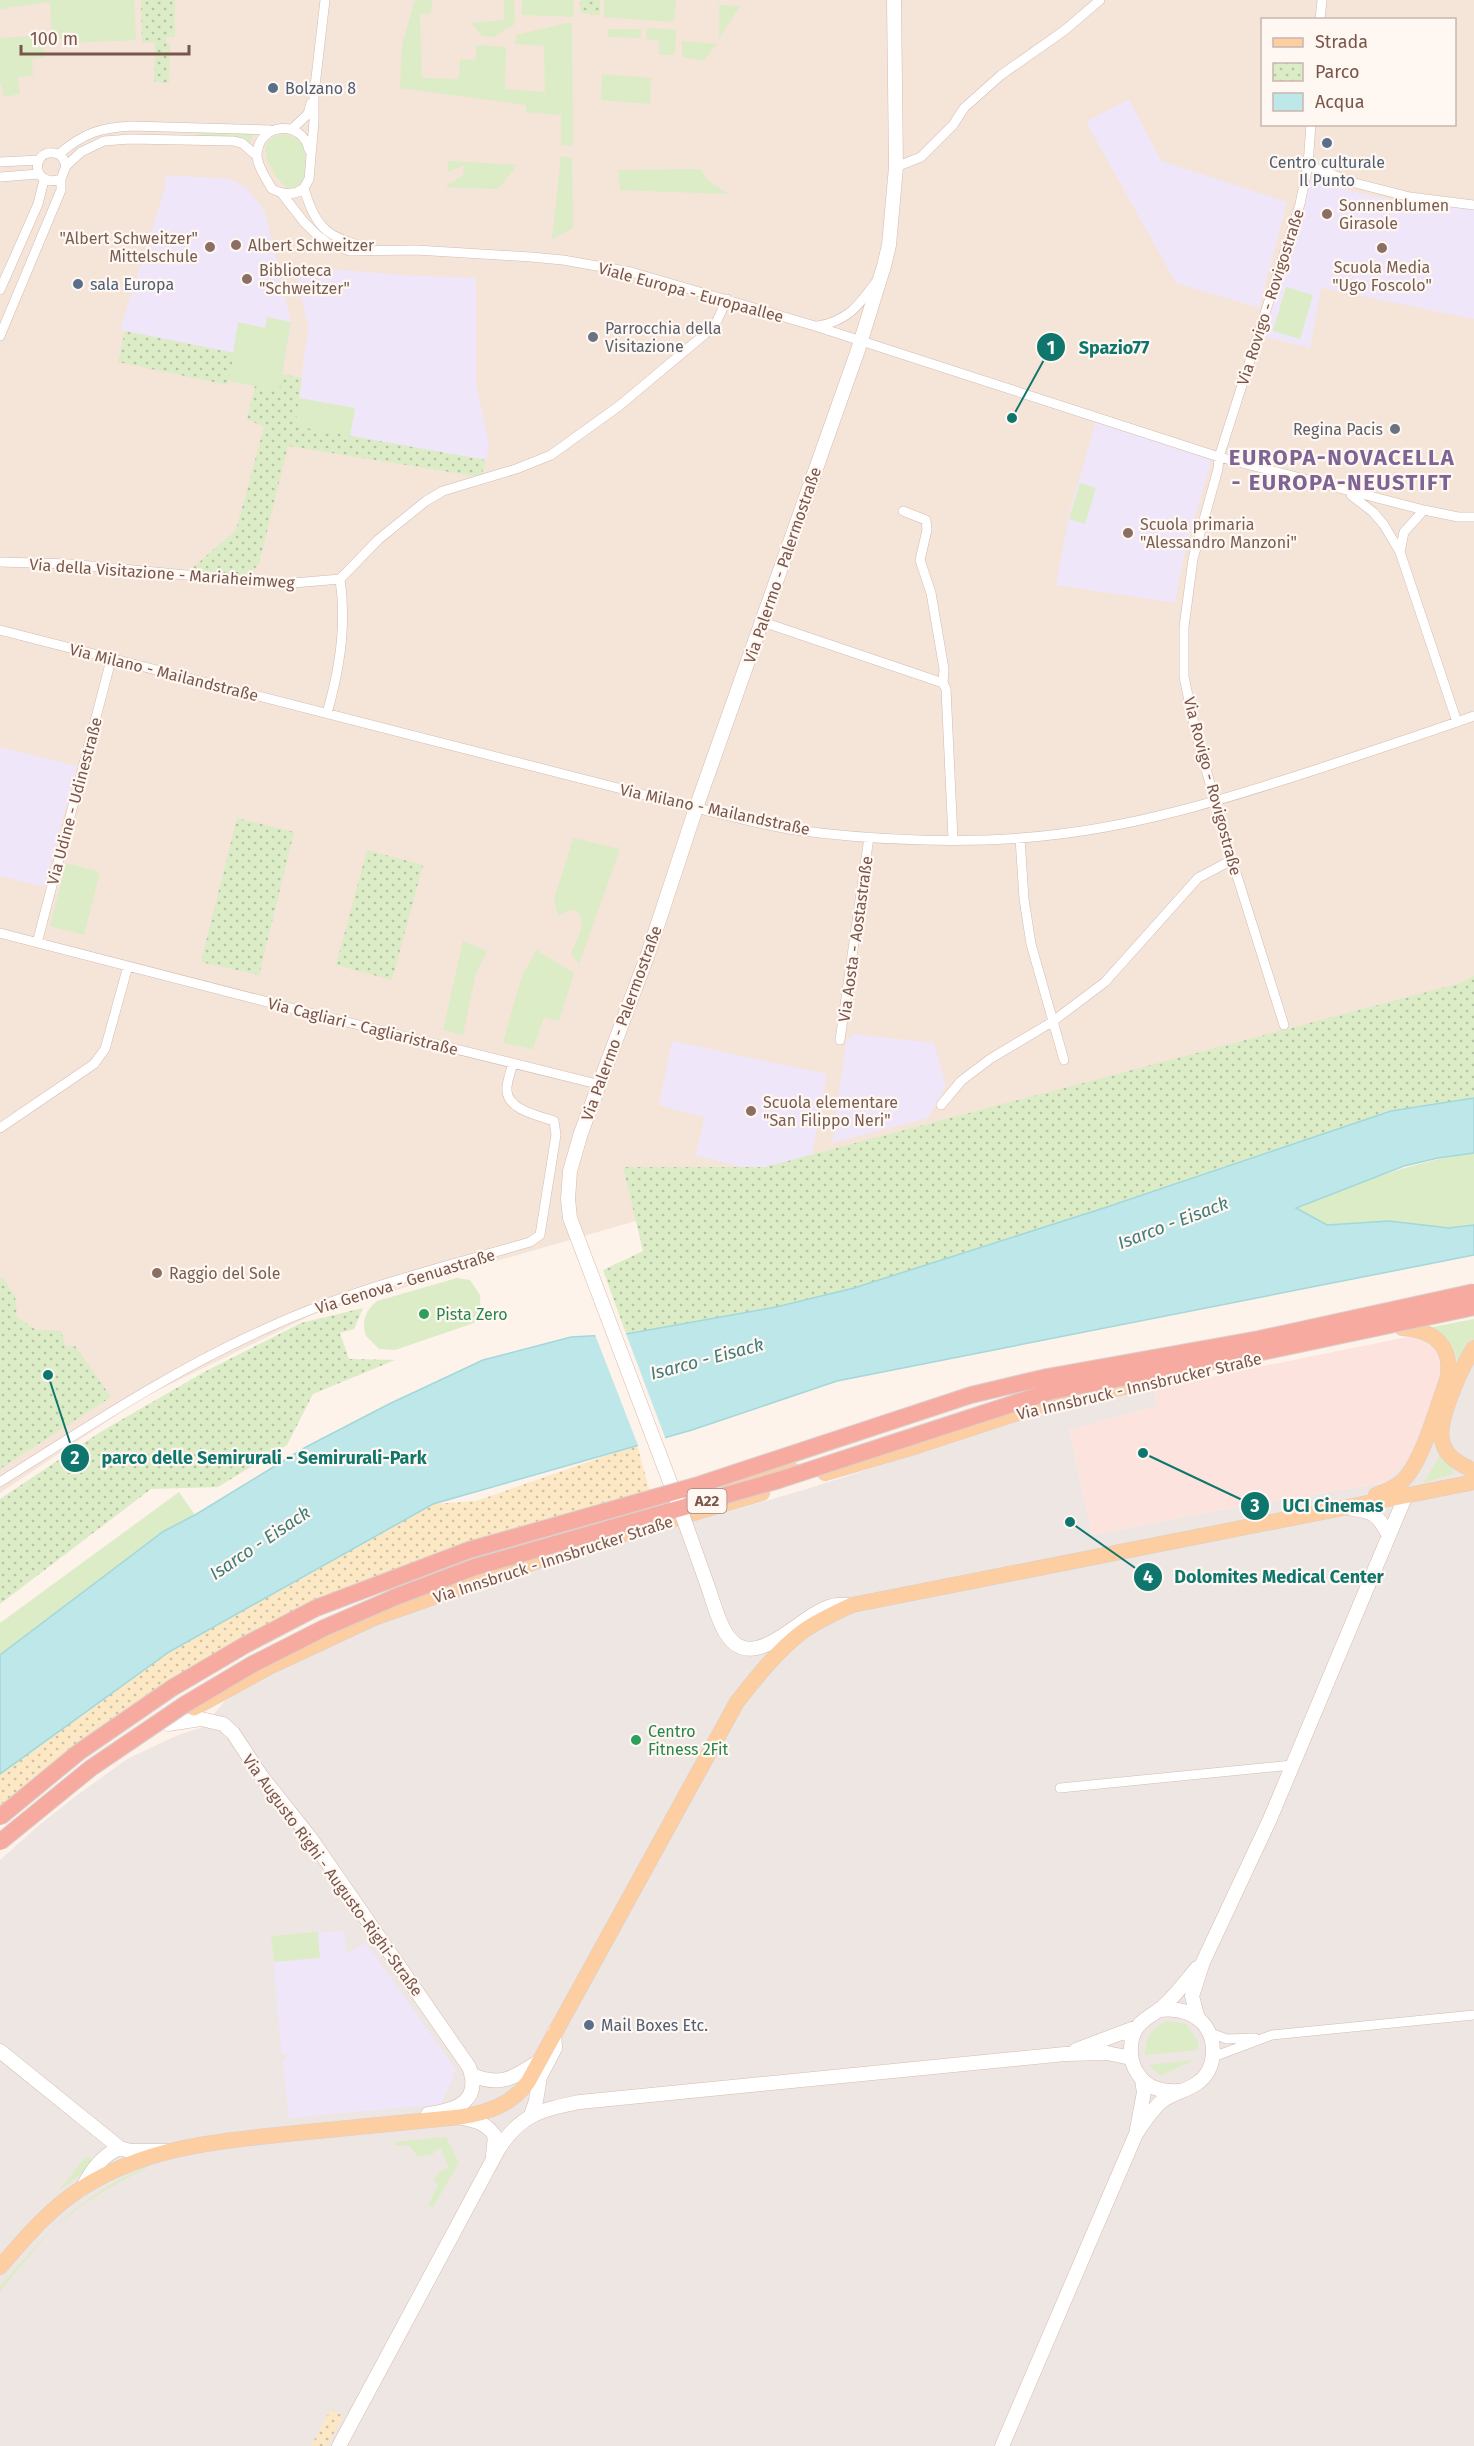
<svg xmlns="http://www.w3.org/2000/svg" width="1474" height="2446" font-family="'Fira Sans',sans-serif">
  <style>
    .residential { fill: #f5e4d8; fill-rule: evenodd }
    .commercial { fill: #fde3dd }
    .industrial { fill: #eee6e2 }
    .education { fill: #f0e6fa }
    .grass { fill: #dbecc7 }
    .sand { fill: url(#sand-dots) }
    .park { fill: url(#park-dots) }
    .water { fill: #bde7e8; stroke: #a3d8da; stroke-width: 1.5 }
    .pier { fill: #fdf3ea }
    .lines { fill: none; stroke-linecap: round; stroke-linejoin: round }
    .street-casing { stroke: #d3bbb1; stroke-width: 10 }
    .secondary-casing { stroke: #d6bbae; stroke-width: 15 }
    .primary-casing { stroke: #d9d0cd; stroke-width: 16 }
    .street { stroke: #fff; stroke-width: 9 }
    .secondary { stroke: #fff; stroke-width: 14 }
    .primary { stroke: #fccea2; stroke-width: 15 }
    .secondary-bridge-casing { stroke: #d6bbae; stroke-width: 15; stroke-linecap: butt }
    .highway-bridge-casing { stroke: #d9d0cd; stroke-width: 18; stroke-linecap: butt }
    .secondary-bridge { stroke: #fff; stroke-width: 14 }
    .highway-bridge { stroke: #f7aba0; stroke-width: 16 }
    .service-dot { fill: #5c6f8a; stroke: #fff7f1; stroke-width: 2 }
    .education-dot { fill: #8d6e63; stroke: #fff7f1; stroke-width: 2 }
    .worship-dot { fill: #6b7280; stroke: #fff7f1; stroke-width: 2 }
    .leisure-dot { fill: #2e9e5b; stroke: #fff7f1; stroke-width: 2 }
    .labels { text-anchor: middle; stroke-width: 4.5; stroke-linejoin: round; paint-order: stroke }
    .shield { fill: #fff7f1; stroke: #a1867e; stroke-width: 1.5 }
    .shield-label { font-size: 15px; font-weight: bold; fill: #79564c }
    .service-label { font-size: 16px; fill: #4e5e75; stroke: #fff7f1; text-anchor: start }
    .education-label { font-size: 16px; fill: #785e54; stroke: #fff7f1; text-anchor: start }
    .street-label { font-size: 16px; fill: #79564c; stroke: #fff7f1 }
    .worship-label { font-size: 16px; fill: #5b616d; stroke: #fff7f1; text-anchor: start }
    .leisure-label { font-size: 16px; fill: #27864d; stroke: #fff7f1; text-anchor: start }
    .water-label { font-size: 18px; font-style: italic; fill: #3f7c7e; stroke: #fff7f1 }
    .district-label { font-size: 22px; font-weight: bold; letter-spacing: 1.5px; fill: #7d6494; stroke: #fff7f1 }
    .leader { fill: none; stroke: #0f766e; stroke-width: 2 }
    .callout-dot { fill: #0f766e; stroke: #fff7f1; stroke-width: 2 }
    .mark-label { font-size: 18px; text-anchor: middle; font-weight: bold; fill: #fff }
    .callout-label { font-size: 18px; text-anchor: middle; font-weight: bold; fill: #0f766e; stroke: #fff7f1; stroke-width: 4.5; stroke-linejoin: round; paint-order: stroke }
  </style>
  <defs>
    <pattern id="sand-dots" width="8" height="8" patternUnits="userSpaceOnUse" patternTransform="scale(1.5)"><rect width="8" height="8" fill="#fce8c4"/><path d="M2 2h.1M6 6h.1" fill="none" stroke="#d1bfa1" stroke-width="1.8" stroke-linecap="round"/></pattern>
    <pattern id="park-dots" width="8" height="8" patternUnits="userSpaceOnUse" patternTransform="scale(1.5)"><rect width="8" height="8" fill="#dbecc7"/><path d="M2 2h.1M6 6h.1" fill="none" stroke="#b6c2a4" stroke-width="1.8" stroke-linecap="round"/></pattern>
  </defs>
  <rect width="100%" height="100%" fill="#fdf3ea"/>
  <path class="residential" d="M0 0H1474V975L1461 983 316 1313 142 1398 0 1493ZM1262 20H1454V124H1262Z"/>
  <path class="commercial" d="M1427 1333 1445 1361 1442 1384 1412 1458 1383 1483 1214 1511 1092 1535 1069 1430 1157 1406 1154 1388Z"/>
  <path class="industrial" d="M1474 1322V2446H0V1860L38 1826 80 1793 127 1759 178 1735 203 1727 229 1696 304 1657 378 1622 567 1558 807 1489 1023 1419 1154 1388 1157 1406 1069 1430 1092 1535 1214 1511 1383 1483 1412 1458 1430 1424 1445 1361 1427 1333Z"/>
  <path class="education" d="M1129 99 1161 161 1287 202 1259 308 1176 283 1086 122Z
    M165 175 231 179 248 189 265 212 291 322 284 363 120 330 166 184Z
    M1309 177 1352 191 1399 202 1474 209V319L1321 288 1310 348 1262 336Z
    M295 266 401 275 476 278V385L489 443 486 460 350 436 355 408 299 398 308 327Z
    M1096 422 1212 458 1184 555 1175 603 1056 585 1070 511Z
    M0 747 77 766 44 887 0 876Z
    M854 1034 934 1043 946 1086 928 1118 832 1143 846 1042Z
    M672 1041 827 1074 811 1161 762 1172 695 1155 705 1118 659 1105Z
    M344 1931 346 1954 366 1943 456 2070 441 2104 289 2118 283 2062 289 2054 282 2055 271 1936Z"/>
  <path class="grass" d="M0 0H134L136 40 69 43 68 39H52L50 2 0 9Z
    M415 0H432L431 13 420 14 422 78 459 79 460 59 476 60V45L506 47 505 89 545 92 544 46 515 44 516 35 572 22 573 146 561 145V115L526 112V105L400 88 402 45Z
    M504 0H514L515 24 494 37 482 36 471 23 504 20Z
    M522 0H574L573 17 522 15Z
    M604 0H676L674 22 604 17Z
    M719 5 740 6 719 39Z
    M647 28 676 30 675 55H659V41L646 39Z
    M608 29H641V38L608 37Z
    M43 35 45 57 32 59 33 76 18 77 20 94 4 97 0 81V38Z
    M682 41 717 44 703 61 682 57Z
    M602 74 651 78 650 104 601 100Z
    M197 132 254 134 250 143 241 139 197 137Z
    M282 134C310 137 309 163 301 185L294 188H286C272 173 250 142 282 134Z
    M561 156 572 158 573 228 552 239Z
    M448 161H449L517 165 498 189 445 187 463 175 464 165 448 172Z
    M700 169 709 181 728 194 620 190 618 170Z
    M1286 287 1313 295 1300 339 1273 331Z
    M267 317 291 322 279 391 229 381 238 322 265 328Z
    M299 398 355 408 350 436 294 426Z
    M1080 483 1096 488 1085 524 1069 519Z
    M573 838 620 849 579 964 571 953C577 940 583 931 581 916L576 911 569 910 558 916 554 900Z
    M66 863 100 872 84 935 50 926Z
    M463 941 487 951 475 976 463 1035 443 1030Z
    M536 950 574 973 559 1021 544 1017 533 1049 503 1043 521 979Z
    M1474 1153V1225L1449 1228 1389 1221 1327 1225 1296 1208C1357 1184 1408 1162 1474 1153Z
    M457 1278 470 1280 480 1295 481 1315 474 1323 395 1350 379 1349 366 1336C361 1321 366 1310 377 1301Z
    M1474 1319V1344L1459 1366C1453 1344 1451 1339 1432 1327Z
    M1440 1456 1453 1469V1474L1423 1483Z
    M179 1492 195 1515 164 1531 0 1655V1623Z
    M318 1932 320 1958 274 1962 271 1936Z
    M1166 2021 1186 2024 1198 2041V2050L1145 2055C1145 2038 1151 2029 1166 2021Z
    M1194 2060 1162 2075 1157 2073 1149 2065Z
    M446 2137 459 2163 433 2207 428 2205 438 2186 434 2179 438 2173 449 2167 441 2149H436L433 2154 418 2157 409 2145 395 2146V2142Z
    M86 2156 92 2161 86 2170 61 2190 60 2189Z
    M145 2167 146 2169C115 2183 84 2202 59 2224 37 2244 19 2269 0 2291V2287C43 2236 82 2194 145 2167Z"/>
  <path class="sand" d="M637 1445 650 1492 317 1603 0 1807V1774L169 1652 433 1504 476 1501Z
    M331 2409 343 2416 327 2446H311Z"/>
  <path class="park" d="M141 0H175V37H166V42L170 43 169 83 154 82 155 43 142 42Z
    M580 0H600V15L580 13Z
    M125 331 234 353 228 385 118 362Z
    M282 374 302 378 295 426 486 460 481 477 288 446 259 564 245 579 189 571 236 530 264 427 247 419 255 386 279 391Z
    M237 818 294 832 259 975 201 962Z
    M367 850 423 865 392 980 336 965Z
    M1474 975V1098L1391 1111 1104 1208 854 1288 776 1307 626 1334 603 1270 643 1251 623 1167H765L1461 983Z
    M0 1278H3L15 1296 17 1317 36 1330 61 1331 66 1347 75 1346 111 1397 0 1469Z
    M363 1308 354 1329 340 1333 349 1359 395 1360 313 1394 287 1445 218 1487 151 1489 0 1604V1499L102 1431 206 1371 301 1323Z"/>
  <path class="water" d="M1474 1098V1153L1438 1158 1404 1166 1296 1208 1327 1225 1389 1221 1449 1228 1474 1225V1255L837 1381 692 1430 433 1504 169 1652 0 1774V1655L164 1531 195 1515 306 1447 389 1404 483 1360 571 1337 626 1334 776 1307 854 1288 1104 1208 1391 1111Z"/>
  <path class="pier" d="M625 1331 666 1440 639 1448 594 1332Z"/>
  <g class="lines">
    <defs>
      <path id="street" d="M1320 20 1322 0
        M292 129 308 114 311 103
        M59 154C84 133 99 128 131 126L270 130
        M0 162 39 160
        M1308 165 1351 182 1410 197 1474 205
        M66 166C64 159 62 154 54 153 30 150 32 189 61 179L66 166 81 152 104 141 130 139 233 141 242 143 257 156
        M896 167 921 157 953 125 964 108 1001 75 1065 30 1100 0
        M0 177 39 174
        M304 188 309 179 314 121V95L325 0
        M304 188C293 196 285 195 272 189 267 180 257 166 257 155 258 122 303 119 309 150
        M304 188C315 227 327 238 366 247
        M283 195 304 222 317 235 329 244 350 251 416 250 531 257 563 260 631 272 815 326 1219 457 1424 510 1458 517H1474
        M0 290 38 204 44 180
        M818 326C849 320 858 306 876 282
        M0 336 61 190V179
        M1351 495 1373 512 1384 525 1400 552 1457 722
        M903 511 926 520 927 530 920 560 931 593 944 669 943 683
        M1400 552 1404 532 1424 510
        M0 562 69 564 282 584 340 579 379 539 426 501 443 491 516 469 551 455 619 406 705 334 717 321 727 299
        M763 622 943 683 946 689 953 839
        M0 630 696 808C727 815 758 824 789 829 872 841 977 845 1060 834 1151 823 1238 795 1324 767 1374 750 1424 734 1474 716
        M327 713C340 669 347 625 340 579
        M1020 838 1024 899 1031 944 1064 1060
        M0 933 314 1014 597 1084
        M37 943 111 660
        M1284 1025 1232 860 1197 738 1184 677V627L1193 559 1218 469 1219 457 1300 204 1308 165 1311 124
        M840 1040 869 837
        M941 1105 961 1081 990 1059 1052 1022 1105 982 1198 878 1232 860
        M0 1128 94 1064 105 1049 128 966
        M0 1482C87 1427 173 1370 267 1328 351 1289 442 1268 530 1242L540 1235 556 1135 554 1121C540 1116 508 1110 507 1091 506 1083 511 1071 513 1063
        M1060 1788 1292 1765
        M1210 2033 1227 2039 1255 2038
        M1213 2057 1272 2035 1474 2015"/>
      <path id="secondary" d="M676 1498 570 1218 568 1199 570 1171 581 1133 648 954 696 808 858 350 884 266 889 245 896 167 894 0
        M1348 1508C1372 1511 1377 1513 1388 1534
        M707 1584C712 1598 716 1614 723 1628 750 1682 799 1614 832 1606 838 1604 845 1605 851 1605
        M168 1724 201 1719 223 1724 233 1733 262 1777 309 1836 469 2067C482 2101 457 2110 428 2114
        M1198 2019 1192 1996 1203 1962 1270 1819 1406 1495
        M1076 2050 1137 2027
        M0 2051 120 2148 130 2151H167
        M472 2075C501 2087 513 2078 538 2062
        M1178 2091C1163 2092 1146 2088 1138 2074 1128 2060 1128 2035 1141 2023 1147 2017 1154 2014 1160 2009 1174 1998 1185 1982 1197 1968
        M531 2115 536 2101 540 2077 555 2048 554 2032
        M462 2118C477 2121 486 2123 495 2136L493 2155
        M1137 2129 1144 2092 1142 2080
        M82 2189C90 2172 102 2155 120 2148
        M339 2446 498 2150C520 2114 541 2110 580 2102L1065 2054 1107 2053 1131 2058
        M1002 2446 1136 2134C1144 2122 1151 2110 1162 2101 1173 2093 1185 2091 1196 2084 1217 2071 1218 2039 1202 2022 1190 2010 1175 2008 1159 2010"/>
      <path id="primary" d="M1474 1348C1462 1366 1435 1424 1443 1444 1448 1459 1461 1464 1474 1471
        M825 1473 917 1446 1045 1404 1171 1377
        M728 1483 792 1470
        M1376 1495C1387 1491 1400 1486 1407 1476 1424 1455 1437 1407 1447 1380 1454 1346 1434 1330 1402 1328
        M194 1708 269 1667 374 1618 569 1550 762 1493
        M0 2267C25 2238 49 2209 82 2188 147 2147 213 2142 287 2134 345 2128 402 2123 460 2117 486 2113 512 2105 528 2082L737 1702C757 1677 776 1652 802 1632 817 1621 835 1613 852 1605L1474 1482"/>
    </defs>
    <use href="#street" class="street-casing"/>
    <use href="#secondary" class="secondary-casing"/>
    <use href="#primary" class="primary-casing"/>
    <use href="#street" class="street"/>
    <use href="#secondary" class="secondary"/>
    <use href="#primary" class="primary"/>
    <defs>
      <path id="secondary-bridge" d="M677 1500 707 1584"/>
      <path id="highway-bridge" d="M0 1817 79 1752 172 1688 245 1645 316 1608 469 1550 695 1486 971 1395 1047 1377 1259 1339 1474 1292
        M0 1842 91 1768 184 1705 253 1664 324 1628 398 1596 475 1567 779 1480 1052 1391 1262 1352 1474 1307"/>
    </defs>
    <use href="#secondary-bridge" class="secondary-bridge-casing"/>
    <use href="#highway-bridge" class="highway-bridge-casing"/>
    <use href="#secondary-bridge" class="secondary-bridge"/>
    <use href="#highway-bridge" class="highway-bridge"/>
  </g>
  <g class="service-dot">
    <circle cx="273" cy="88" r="6"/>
    <circle cx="1327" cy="143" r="6"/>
    <circle cx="78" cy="284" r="6"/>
    <circle cx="589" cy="2025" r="6"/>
  </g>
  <g class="education-dot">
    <circle cx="1327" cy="214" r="6"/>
    <circle cx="236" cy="245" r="6"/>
    <circle cx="210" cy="247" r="6"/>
    <circle cx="1382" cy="248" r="6"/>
    <circle cx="247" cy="279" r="6"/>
    <circle cx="1128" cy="533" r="6"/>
    <circle cx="751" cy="1111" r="6"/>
    <circle cx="157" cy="1273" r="6"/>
  </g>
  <g class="worship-dot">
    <circle cx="593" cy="337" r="6"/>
    <circle cx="1395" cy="429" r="6"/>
  </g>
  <g class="leisure-dot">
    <circle cx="424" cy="1314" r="6"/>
    <circle cx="636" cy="1740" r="6"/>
  </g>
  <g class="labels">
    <rect class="shield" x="687.5" y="1489" width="39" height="24" rx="4.5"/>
    <g class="shield-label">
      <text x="707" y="1506">A22</text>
    </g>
    <g class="service-label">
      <text x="285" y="94">Bolzano 8</text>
      <text x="1327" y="168" text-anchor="middle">Centro culturale<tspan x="1327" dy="18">Il Punto</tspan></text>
      <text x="90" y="290">sala Europa</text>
      <text x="601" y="2031">Mail Boxes Etc.</text>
    </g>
    <g class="education-label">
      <text x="1339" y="211">Sonnenblumen<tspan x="1339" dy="18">Girasole</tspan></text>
      <text x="198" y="244" text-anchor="end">"Albert Schweitzer"<tspan x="198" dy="18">Mittelschule</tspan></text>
      <text x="248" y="251">Albert Schweitzer</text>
      <text x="1382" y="273" text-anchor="middle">Scuola Media<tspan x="1382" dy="18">"Ugo Foscolo"</tspan></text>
      <text x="259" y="276">Biblioteca<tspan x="259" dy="18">"Schweitzer"</tspan></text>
      <text x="1140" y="530">Scuola primaria<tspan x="1140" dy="18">"Alessandro Manzoni"</tspan></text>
      <text x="763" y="1108">Scuola elementare<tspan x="763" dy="18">"San Filippo Neri"</tspan></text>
      <text x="169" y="1279">Raggio del Sole</text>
    </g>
    <g class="street-label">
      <text transform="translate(691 292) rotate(15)" y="6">Viale Europa - Europaallee</text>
      <text transform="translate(1270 297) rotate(-72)" y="6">Via Rovigo - Rovigostraße</text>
      <text transform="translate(782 565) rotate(-71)" y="6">Via Palermo - Palermostraße</text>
      <text transform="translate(162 573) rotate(4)" y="6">Via della Visitazione - Mariaheimweg</text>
      <text transform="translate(164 672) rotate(14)" y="6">Via Milano - Mailandstraße</text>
      <text transform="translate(1213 786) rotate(75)" y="6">Via Rovigo - Rovigostraße</text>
      <text transform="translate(74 801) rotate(-75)" y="6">Via Udine - Udinestraße</text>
      <text transform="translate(715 809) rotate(12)" y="6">Via Milano - Mailandstraße</text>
      <text transform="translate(855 939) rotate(-82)" y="6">Via Aosta - Aostastraße</text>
      <text transform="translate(621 1023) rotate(-70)" y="6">Via Palermo - Palermostraße</text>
      <text transform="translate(363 1026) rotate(14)" y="6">Via Cagliari - Cagliaristraße</text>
      <text transform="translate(405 1281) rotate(-17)" y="6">Via Genova - Genuastraße</text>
      <text transform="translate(1139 1386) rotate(-13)" y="6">Via Innsbruck - Innsbrucker Straße</text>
      <text transform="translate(553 1559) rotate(-18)" y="6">Via Innsbruck - Innsbrucker Straße</text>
      <text transform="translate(333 1875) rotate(54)" y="6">Via Augusto Righi - Augusto-Righi-Straße</text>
    </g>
    <g class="worship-label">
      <text x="605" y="334">Parrocchia della<tspan x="605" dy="18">Visitazione</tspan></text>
      <text x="1383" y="435" text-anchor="end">Regina Pacis</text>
    </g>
    <g class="leisure-label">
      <text x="436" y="1320">Pista Zero</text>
      <text x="648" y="1737">Centro<tspan x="648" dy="18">Fitness 2Fit</tspan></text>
    </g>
    <g class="water-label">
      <text transform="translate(1173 1223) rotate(-21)" y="6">Isarco - Eisack</text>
      <text transform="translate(707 1359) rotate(-15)" y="6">Isarco - Eisack</text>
      <text transform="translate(260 1543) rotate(-34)" y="6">Isarco - Eisack</text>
    </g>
    <g class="district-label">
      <text x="1342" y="465">EUROPA-NOVACELLA<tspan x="1342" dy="25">- EUROPA-NEUSTIFT</tspan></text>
    </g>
  </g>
  <path class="leader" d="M1012 418L1051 347M48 1375L75 1458M1143 1453L1255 1506M1070 1522L1148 1577"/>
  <g class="callout-dot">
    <circle cx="1012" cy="418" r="6"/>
    <circle cx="48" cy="1375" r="6"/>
    <circle cx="1143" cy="1453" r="6"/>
    <circle cx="1070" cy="1522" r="6"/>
    <circle cx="1051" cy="347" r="15"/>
    <circle cx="75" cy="1458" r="15"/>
    <circle cx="1255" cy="1506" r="15"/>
    <circle cx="1148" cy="1577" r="15"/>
  </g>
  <g class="mark-label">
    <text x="1051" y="354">1</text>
    <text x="75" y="1464">2</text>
    <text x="1255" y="1512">3</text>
    <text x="1148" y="1583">4</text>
  </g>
  <g class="callout-label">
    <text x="1114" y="354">Spazio77</text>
    <text x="264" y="1464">parco delle Semirurali - Semirurali-Park</text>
    <text x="1333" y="1512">UCI Cinemas</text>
    <text x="1279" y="1583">Dolomites Medical Center</text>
  </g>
  <rect x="1261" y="18" width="195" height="108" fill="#fff7f1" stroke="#c9b7af" stroke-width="1.5"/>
  <rect x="1273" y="38" width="30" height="9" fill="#fccea2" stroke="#c9b7af" stroke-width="1.5"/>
  <text x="1315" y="48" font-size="18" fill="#79564c">Strada</text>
  <rect x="1273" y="63" width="30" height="18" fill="url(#park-dots)" stroke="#c9b7af" stroke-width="1.5"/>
  <text x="1315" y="78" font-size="18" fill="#79564c">Parco</text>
  <rect x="1273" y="93" width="30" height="18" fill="#bde7e8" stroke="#c9b7af" stroke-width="1.5"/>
  <text x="1315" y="108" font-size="18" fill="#79564c">Acqua</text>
  <path d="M21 45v9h168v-9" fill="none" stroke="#79564c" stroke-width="3"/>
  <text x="30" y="45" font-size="18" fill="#79564c" stroke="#fff7f1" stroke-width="4.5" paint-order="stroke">100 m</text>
</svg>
